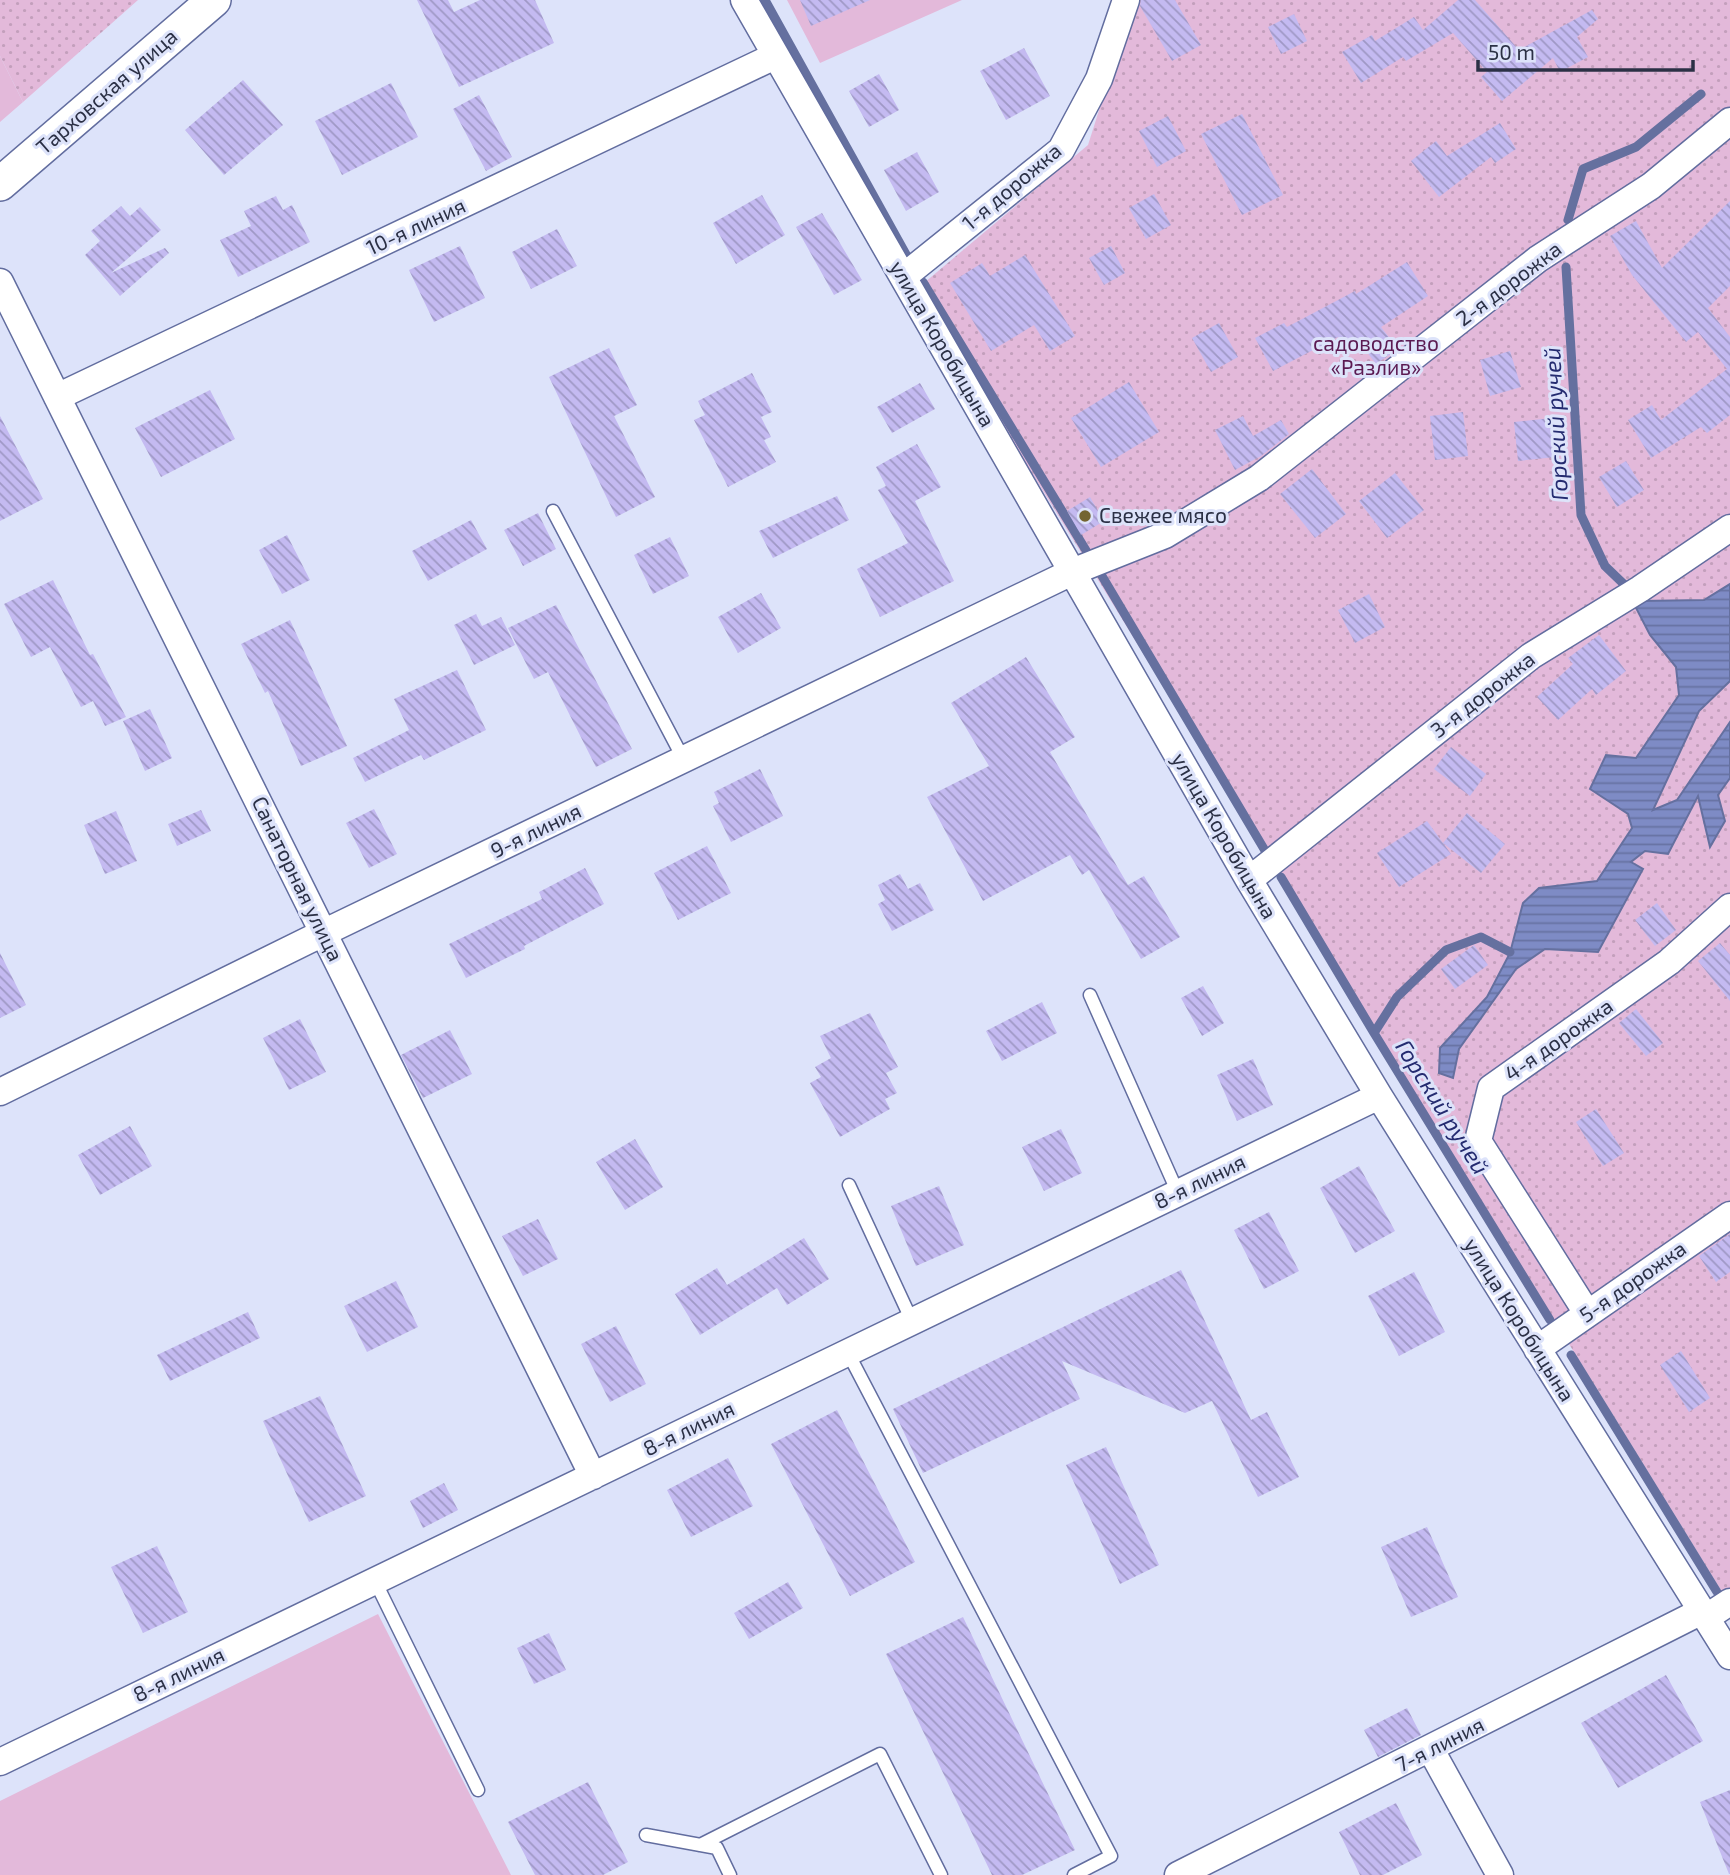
<svg xmlns="http://www.w3.org/2000/svg" width="1730" height="1875" font-family="'Exo 2',sans-serif">
  <style>
    .grass { fill: url(#grass-dots) }
    .pitch { fill: #e3b9da }
    .water { fill: url(#water-rules); stroke: #65709f; stroke-width: 2 }
    .lines { fill: none; stroke-linecap: round; stroke-linejoin: round }
    .stream { stroke: #65709f; stroke-width: 9 }
    .building { fill: url(#building-back-hatch) }
    .service-casing { stroke: #626d9f; stroke-width: 15 }
    .minor-casing { stroke: #626d9f; stroke-width: 29 }
    .tertiary-casing { stroke: #626d9f; stroke-width: 36 }
    .service { stroke: #fff; stroke-width: 12 }
    .minor { stroke: #fff; stroke-width: 26 }
    .tertiary { stroke: #fff; stroke-width: 33 }
    .poi-dot { fill: #736431; stroke: #dde3fa; stroke-width: 2.5 }
    .labels { text-anchor: middle; stroke-width: 6; stroke-linejoin: round; paint-order: stroke }
    .street-label { font-size: 21px; fill: #2b3045; stroke: #dde3fa }
    .park-label { font-size: 21px; fill: #5b1a52; stroke: #dde3fa }
    .poi-label { font-size: 21px; fill: #2b3045; stroke: #dde3fa; text-anchor: start }
    .water-label { font-size: 23px; font-style: italic; fill: #242b70; stroke: #dde3fa }
  </style>
  <defs>
    <pattern id="grass-dots" width="8" height="8" patternUnits="userSpaceOnUse" patternTransform="scale(1.75)"><rect width="8" height="8" fill="#e3b9da"/><path d="M2 2h.1M6 6h.1" fill="none" stroke="#c39fbc" stroke-width="1.8" stroke-linecap="round"/></pattern>
    <pattern id="water-rules" width="6" height="5" patternUnits="userSpaceOnUse" patternTransform="scale(1.75)"><rect width="6" height="5" fill="#7e8bc5"/><path d="M0 2.5h6" fill="none" stroke="#6772a2"/></pattern>
    <pattern id="building-back-hatch" width="6" height="6" patternUnits="userSpaceOnUse" patternTransform="scale(1.75)"><rect width="6" height="6" fill="#c4baf1"/><path d="M-1 5l2 2M0 0l6 6M5-1l2 2" fill="none" stroke="#9f98c5"/></pattern>
  </defs>
  <rect width="100%" height="100%" fill="#dde3fa"/>
  <path class="grass" d="M0 0H138L23 102 0 56Z
    M1134 0H1730V1605L918 288 1088 145Z"/>
  <path class="pitch" d="M787 0H962L820 63Z
    M0 56 23 102 0 122Z
    M378 1614 511 1875H0V1801Z"/>
  <path class="water" d="M1730 584V681L1699 711 1653 810 1677 800 1730 722V778L1718 795 1725 821 1710 847 1698 796 1668 854 1645 851 1631 862 1643 869 1598 952 1545 949 1516 969 1459 1049 1453 1078 1439 1073 1440 1048 1487 997 1510 953 1523 903 1539 888 1597 881 1632 828 1628 814 1590 789 1606 755 1636 758 1679 695 1676 667 1650 635 1634 604 1640 601 1704 600Z"/>
  <g class="lines">
    <path class="stream" d="M765 0 908 258
      M1568 220 1583 169 1636 147 1701 94
      M1566 267 1581 515 1605 566 1631 591
      M923 282 1087 552
      M1102 576 1267 854
      M1281 877 1374 1033
      M1510 952 1481 937 1446 950 1397 997 1374 1033 1550 1320
      M1571 1355 1717 1592"/>
  </g>
  <path class="building" d="M417 0H448L454 12 480 0H535L554 43 459 87Z
    M800 0H870L811 26Z
    M1141 0H1175L1201 45 1172 61 1140 6Z
    M1458 0H1475L1519 50 1592 10 1598 19 1577 37 1588 57 1560 72 1553 58 1502 101 1481 77 1487 72 1453 33 1406 61 1403 57 1361 83 1342 52 1372 35 1375 41 1414 17 1423 30Z
    M1294 14 1307 41 1281 54 1268 27Z
    M1024 48 1050 96 1006 120 980 71Z
    M879 74 899 110 869 127 849 91Z
    M243 80 283 125 224 175 185 130Z
    M391 83 418 137 342 175 315 121Z
    M479 95 512 157 486 171 453 109Z
    M1242 114 1283 195 1242 215 1201 134Z
    M1168 116 1186 151 1157 167 1139 131Z
    M1500 123 1516 149 1495 163 1491 157 1439 197 1411 161 1436 141 1447 156Z
    M917 152 939 192 906 211 884 170Z
    M1154 194 1171 225 1146 239 1129 208Z
    M762 195 785 235 736 264 713 223Z
    M276 196 283 210 292 205 310 242 238 277 220 240 251 226 244 211Z
    M1730 201V286L1708 308 1730 337V415L1707 433 1701 427 1651 458 1628 420 1652 405 1661 420 1727 369 1698 332 1686 342 1632 275 1610 236 1636 221 1662 268Z
    M121 206 130 216 140 207 161 230 111 273 165 248 169 253 120 296 85 255 100 241 91 231Z
    M822 213 862 280 834 295 796 227Z
    M557 229 577 266 531 289 512 252Z
    M460 246 485 298 434 322 409 270Z
    M1111 246 1125 273 1104 285 1089 258Z
    M1025 255 1075 336 1050 351 1034 325 991 351 950 283 982 263 990 276Z
    M1407 262 1428 296 1381 327 1398 349 1376 364 1361 344 1346 352 1338 337 1273 371 1255 338 1284 323 1287 327 1355 291 1356 294Z
    M1219 323 1238 357 1211 372 1192 338Z
    M609 348 637 405 614 416 655 497 616 517 549 377Z
    M1510 351 1521 387 1490 396 1480 360Z
    M752 373 772 412 761 417 771 437 764 440 776 462 728 487 694 420 705 415 698 401Z
    M1129 382 1159 432 1101 467 1071 418Z
    M920 383 935 409 892 433 877 407Z
    M210 390 235 439 161 477 135 428Z
    M1463 412 1468 456 1435 460 1430 416Z
    M0 416 43 499 0 521Z
    M1243 416 1253 436 1281 420 1289 434 1261 456 1235 470 1215 430Z
    M1552 418 1556 457 1518 461 1514 422Z
    M917 444 941 487 915 501 954 581 880 617 857 569 908 543 878 490 886 486 876 467Z
    M1626 461 1644 490 1617 507 1599 477Z
    M1312 469 1346 514 1315 538 1280 494Z
    M1395 473 1424 510 1387 538 1359 501Z
    M837 496 849 520 773 558 759 531Z
    M1090 497 1104 521 1081 535 1067 511Z
    M538 513 556 549 523 566 504 530Z
    M471 520 487 549 428 581 412 551Z
    M287 535 310 580 282 594 259 550Z
    M670 537 689 576 653 594 634 555Z
    M53 580 90 655 93 654 126 717 105 726 93 701 81 707 50 647 31 657 4 604Z
    M761 593 781 628 738 653 718 617Z
    M1369 594 1385 627 1355 643 1338 610Z
    M556 605 632 749 596 767 548 672 534 679 508 628Z
    M476 614 482 626 501 617 515 645 474 665 454 625Z
    M290 620 347 746 301 766 268 691 265 693 241 644Z
    M1599 635 1626 671 1596 695 1592 689 1558 720 1537 697 1573 664 1568 658Z
    M1026 657 1075 737 1050 752 1128 885 1144 876 1180 937 1141 959 1089 870 1082 875 1070 855 983 901 927 797 989 766 951 703Z
    M457 670 486 730 424 760 421 755 365 782 353 758 409 730 394 699Z
    M150 709 172 758 145 771 123 721Z
    M1451 747 1486 774 1470 796 1434 769Z
    M760 769 783 816 731 842 713 806 719 803 714 792Z
    M374 809 397 854 369 868 346 823Z
    M201 810 211 831 177 846 168 824Z
    M116 811 137 861 105 874 84 825Z
    M1467 813 1505 844 1481 873 1443 843Z
    M1427 821 1451 854 1399 887 1377 853Z
    M707 846 731 893 678 920 654 873Z
    M585 868 604 904 524 946 525 949 466 978 449 944 542 899 539 892Z
    M900 874 908 889 920 883 934 910 892 931 878 904 885 900 878 885Z
    M1657 903 1676 930 1655 946 1635 920Z
    M1720 943 1730 955V1001L1698 961Z
    M1474 945 1488 965 1455 989 1441 969Z
    M0 953 26 1005 0 1018Z
    M1203 986 1224 1023 1202 1036 1181 998Z
    M1042 1002 1057 1033 1002 1061 986 1031Z
    M1636 1009 1663 1043 1646 1056 1619 1023Z
    M870 1013 898 1067 886 1073 897 1093 885 1099 890 1109 840 1137 810 1083 821 1077 815 1067 831 1058 820 1036Z
    M300 1019 326 1072 289 1090 263 1038Z
    M450 1030 472 1074 423 1098 401 1055Z
    M1253 1059 1273 1105 1237 1121 1217 1075Z
    M1596 1109 1624 1153 1603 1166 1576 1122Z
    M130 1126 152 1166 100 1195 78 1155Z
    M1061 1129 1082 1173 1044 1191 1022 1147Z
    M635 1139 663 1187 625 1210 596 1162Z
    M1359 1166 1395 1231 1355 1253 1320 1188Z
    M939 1186 964 1245 916 1266 891 1206Z
    M1269 1212 1299 1271 1264 1289 1234 1230Z
    M538 1219 558 1259 523 1276 502 1236Z
    M1730 1234V1272L1716 1282 1699 1256Z
    M804 1238 829 1279 787 1305 777 1288 700 1335 675 1294 717 1268 727 1285Z
    M1181 1270 1251 1420 1267 1412 1299 1477 1258 1497 1212 1401 1185 1413 1062 1361 1080 1399 923 1473 893 1409Z
    M1414 1272 1445 1332 1399 1356 1368 1296Z
    M396 1281 418 1327 367 1352 344 1306Z
    M248 1312 260 1338 170 1381 157 1355Z
    M616 1326 646 1384 610 1402 581 1344Z
    M1681 1351 1710 1398 1689 1412 1660 1365Z
    M320 1396 366 1496 309 1522 263 1421Z
    M837 1410 915 1562 850 1596 771 1444Z
    M1106 1447 1159 1565 1120 1584 1066 1465Z
    M728 1458 753 1506 691 1537 667 1490Z
    M444 1483 458 1510 423 1528 410 1501Z
    M1427 1527 1458 1597 1411 1617 1381 1547Z
    M157 1546 188 1612 143 1633 111 1567Z
    M788 1582 803 1608 749 1639 734 1613Z
    M963 1617 1075 1850 1022 1875H992L886 1654Z
    M549 1633 566 1670 534 1684 517 1648Z
    M1666 1675 1703 1741 1618 1788 1581 1723Z
    M1407 1708 1421 1735 1378 1757 1364 1730Z
    M588 1782 628 1862 603 1875H535L508 1822Z
    M1730 1790V1874H1729L1700 1802Z
    M1396 1803 1422 1855 1383 1875H1360L1339 1832Z"/>
  <g class="lines">
    <defs>
      <path id="service" d="M553 511 684 760
        M1090 995 1178 1193
        M849 1185 912 1321
        M848 1353 1111 1856 1074 1875
        M375 1581 478 1790
        M646 1835 717 1848 730 1875
        M700 1845 880 1754 941 1875"/>
      <path id="minor" d="M744 0 1249 880 1379 1096 1730 1656
        M903 277 1061 150 1099 79 1126 0
        M0 282 593 1476
        M57 397 775 56
        M1249 880 1531 656 1640 589 1730 528
        M0 1092 323 933 1072 572 1165 535 1259 478 1538 259 1651 186 1730 121
        M1587 1313 1478 1141 1491 1088 1669 962 1730 907
        M1537 1349 1730 1215
        M1707 1617 1730 1602
        M1431 1750 1500 1875
        M0 1762 1379 1096
        M1178 1875 1700 1612"/>
      <path id="tertiary" d="M0 184 214 0"/>
    </defs>
    <use href="#service" class="service-casing"/>
    <use href="#minor" class="minor-casing"/>
    <use href="#tertiary" class="tertiary-casing"/>
    <use href="#service" class="service"/>
    <use href="#minor" class="minor"/>
    <use href="#tertiary" class="tertiary"/>
  </g>
  <circle class="poi-dot" cx="1085" cy="516" r="7"/>
  <g class="labels">
    <g class="street-label">
      <text transform="translate(107 92) rotate(-41)" y="7">Тарховская улица</text>
      <text transform="translate(1012 187) rotate(-40)" y="7">1-я дорожка</text>
      <text transform="translate(416 227) rotate(-25)" y="7">10-я линия</text>
      <text transform="translate(1509 284) rotate(-37)" y="7">2-я дорожка</text>
      <text transform="translate(942 344) rotate(60)" y="7">улица Коробицына</text>
      <text transform="translate(1483 695) rotate(-38)" y="7">3-я дорожка</text>
      <text transform="translate(536 831) rotate(-26)" y="7">9-я линия</text>
      <text transform="translate(1224 836) rotate(60)" y="7">улица Коробицына</text>
      <text transform="translate(297 879) rotate(64)" y="7">Санаторная улица</text>
      <text transform="translate(1559 1040) rotate(-35)" y="7">4-я дорожка</text>
      <text transform="translate(1200 1182) rotate(-26)" y="7">8-я линия</text>
      <text transform="translate(1633 1282) rotate(-35)" y="7">5-я дорожка</text>
      <text transform="translate(1519 1320) rotate(58)" y="7">улица Коробицына</text>
      <text transform="translate(689 1429) rotate(-26)" y="7">8-я линия</text>
      <text transform="translate(179 1675) rotate(-26)" y="7">8-я линия</text>
      <text transform="translate(1440 1745) rotate(-27)" y="7">7-я линия</text>
    </g>
    <g class="park-label">
      <text x="1376" y="351">садоводство<tspan x="1376" dy="24">«Разлив»</tspan></text>
    </g>
    <g class="poi-label">
      <text x="1099" y="523">Свежее мясо</text>
    </g>
    <g class="water-label">
      <text transform="translate(1556 424) rotate(-93)" y="8">Горский ручей</text>
      <text transform="translate(1442 1107) rotate(58)" y="8">Горский ручей</text>
    </g>
  </g>
  <path d="M1478 60v10h215v-10" fill="none" stroke="#2b3045" stroke-width="3.5"/>
  <text x="1488" y="60" font-size="21" fill="#2b3045" stroke="#dde3fa" stroke-width="5" paint-order="stroke">50 m</text>
</svg>
